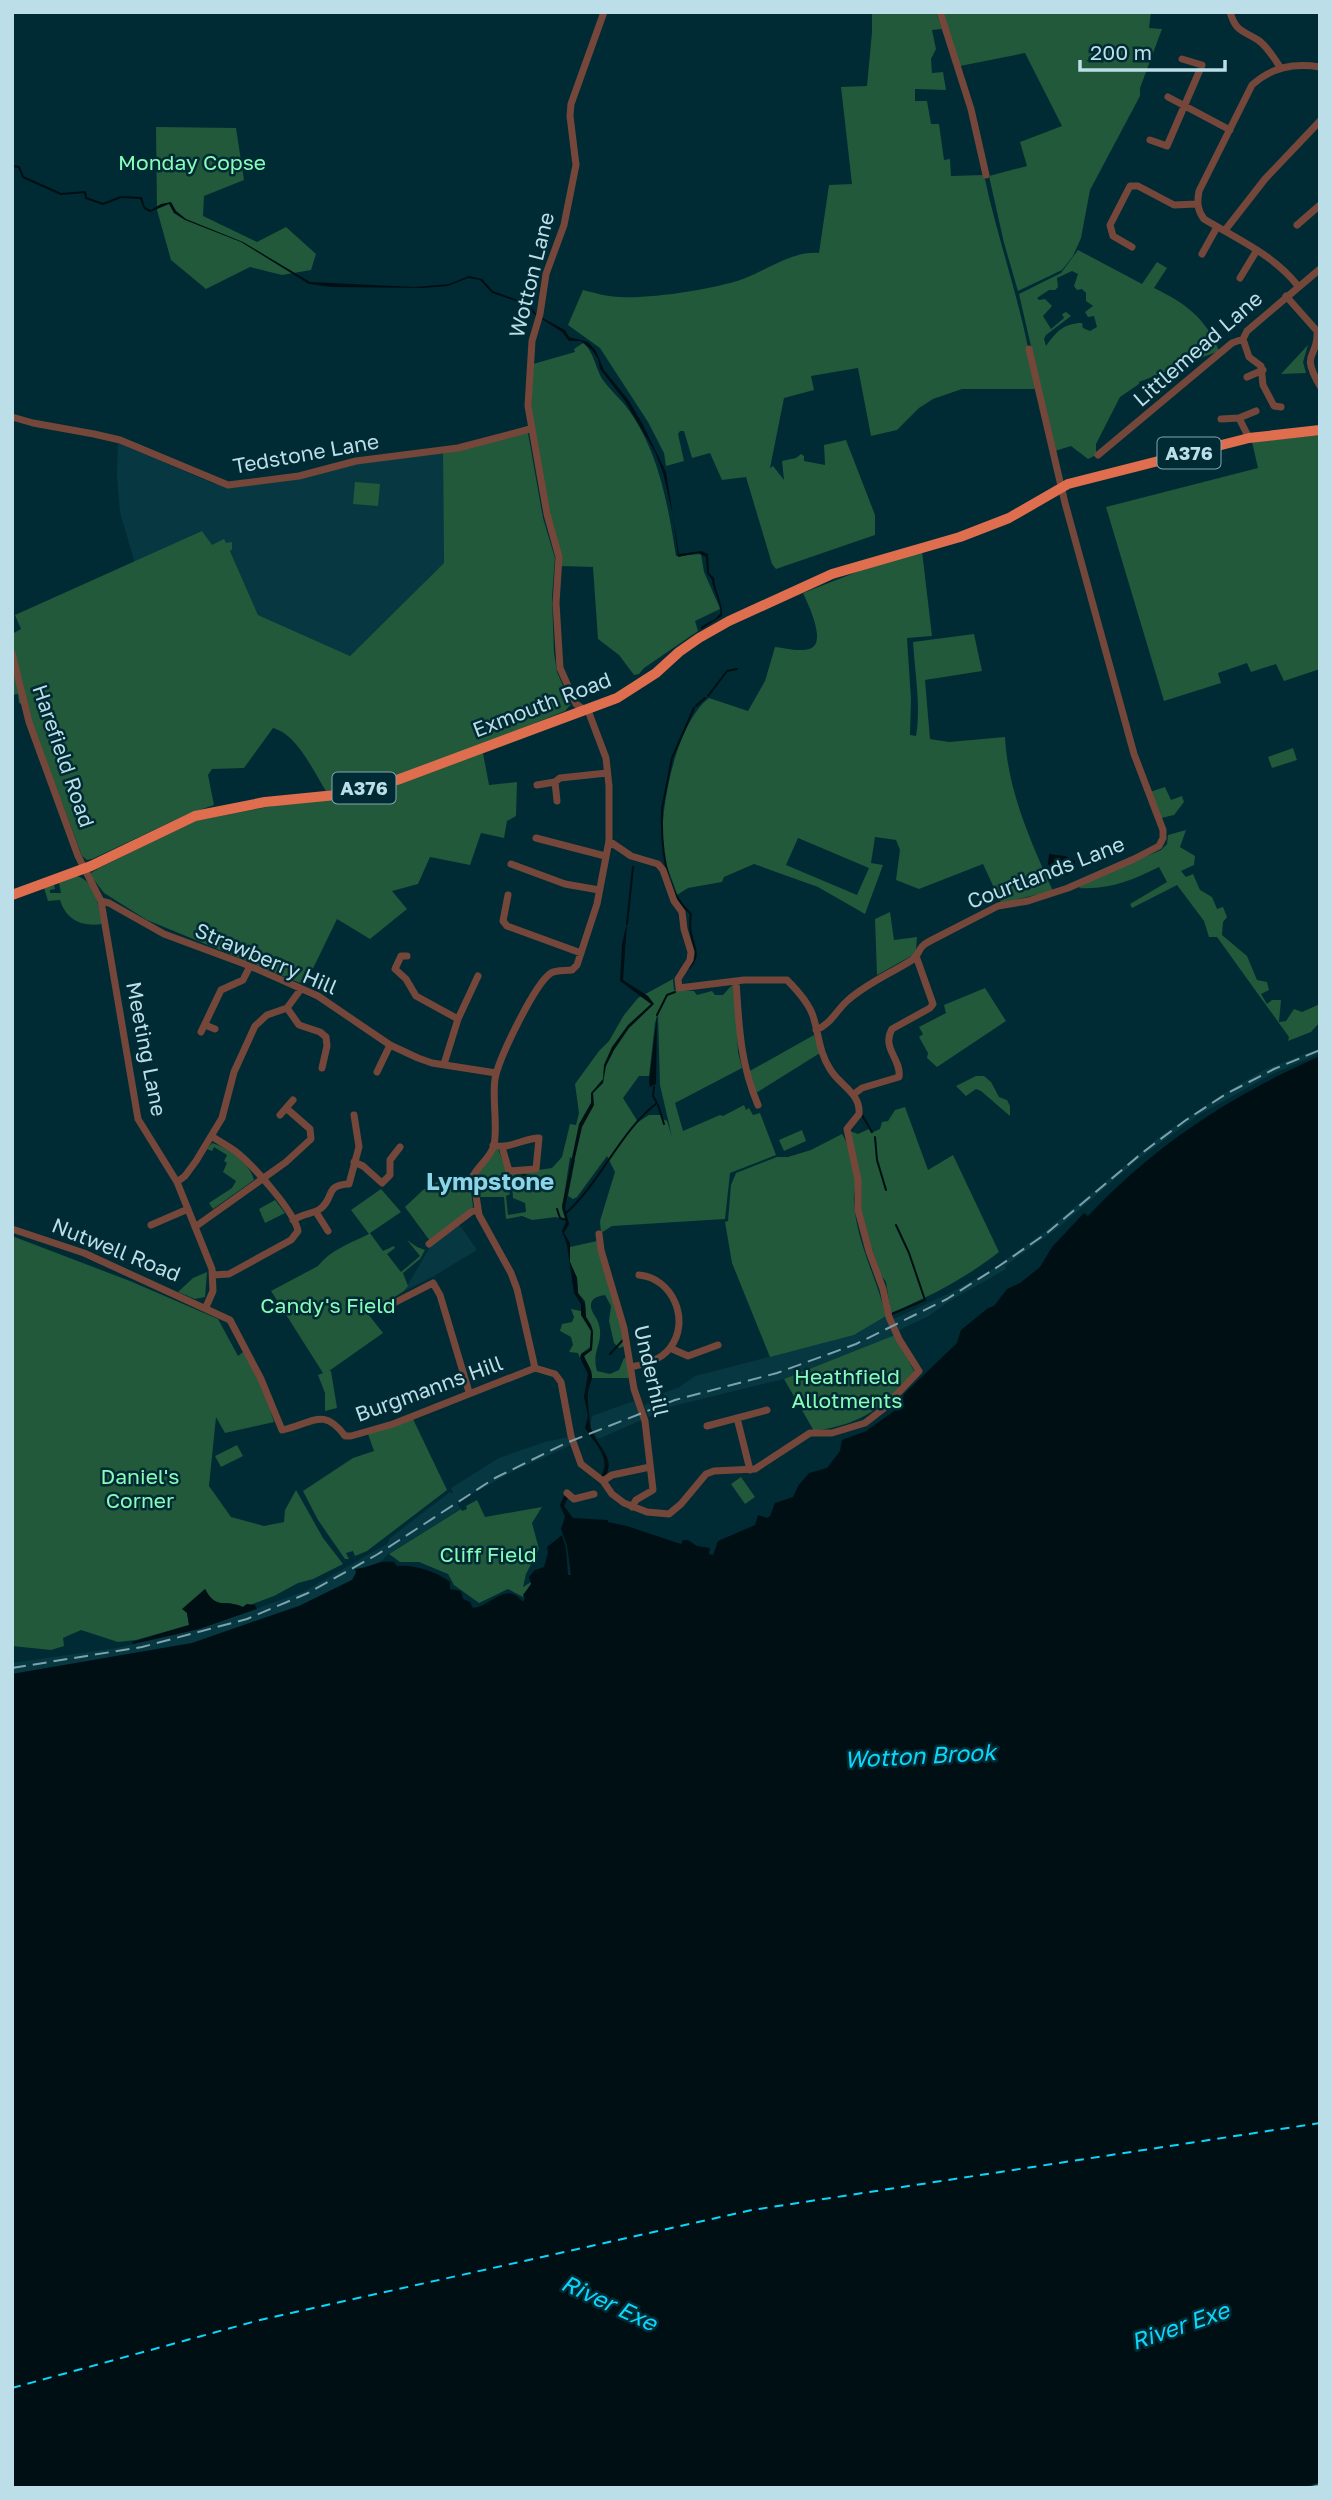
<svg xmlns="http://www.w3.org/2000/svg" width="1332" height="2500" font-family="'Golos Text',sans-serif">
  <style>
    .built { fill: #073842 }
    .green { fill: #21593a; fill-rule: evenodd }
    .water { fill: #000f14 }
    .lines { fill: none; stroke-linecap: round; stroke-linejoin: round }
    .stream { stroke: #000f14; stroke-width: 2 }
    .ferry { stroke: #0dd6fb; stroke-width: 2; stroke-dasharray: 9 7; stroke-linecap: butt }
    .minor { stroke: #74473a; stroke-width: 7 }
    .highway { stroke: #df6e4f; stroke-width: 10 }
    .rail { stroke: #7da2ac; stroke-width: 2; stroke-dasharray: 14 7; stroke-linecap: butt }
    .labels { text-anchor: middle; stroke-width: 5; stroke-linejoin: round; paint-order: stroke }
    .shield { fill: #002b34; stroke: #83a8b2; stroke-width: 2 }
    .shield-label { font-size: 19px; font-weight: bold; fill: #bbdee8 }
    .park-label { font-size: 21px; fill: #88fcb8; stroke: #002b34 }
    .street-label { font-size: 21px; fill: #bbdee8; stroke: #002b34 }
    .water-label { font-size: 23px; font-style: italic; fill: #0dd6fb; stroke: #002b34 }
    .quarter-label { font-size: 24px; font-weight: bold; fill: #8bd5e8; stroke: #002b34 }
  </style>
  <rect width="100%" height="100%" fill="#002b34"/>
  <path class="built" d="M118 443 212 483 230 487 357 463 443 453 444 563 350 656 258 615 230 551 140 581 120 512 117 476Z
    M1320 1048V1053L1270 1075 1197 1116 1136 1161 1058 1228 1005 1266 1006 1269 948 1302 927 1317 899 1330 894 1319 950 1293 991 1270 1043 1233 1163 1134 1218 1097 1264 1070Z
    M459 1224 477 1250 434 1276 404 1291 432 1244Z
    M886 1316 895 1335 784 1379 673 1406 649 1417 644 1405 665 1398 663 1393 678 1388 695 1376 854 1335Z
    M634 1401 642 1420 598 1439 590 1427 592 1416Z
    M569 1437 571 1443 569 1446 516 1470 457 1502 460 1509 387 1555 383 1560 365 1569 358 1568 352 1580 299 1606 192 1643 12 1674V1663L117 1648 199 1629 303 1592 387 1544 390 1538 450 1492 452 1494 453 1492 451 1488 499 1458 545 1442Z"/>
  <path class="green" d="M872 12H936L942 29 932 30 936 49 931 59 932 73 943 72 946 90 915 89V101H927L931 124H939L944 160 950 159 951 176 984 175C999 246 1026 316 1035 389H962L933 399 919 408 897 430 871 436 858 368 811 376 814 390 784 398 770 468 773 466 784 480 782 461 796 458 801 454 804 456V461L825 465 824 445 846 440 875 515V535L776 569 772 564 746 477 722 480 710 453 692 458 684 431H680L678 434 684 461 666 466 664 453 648 422 600 348 568 325 583 290C595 293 608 297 620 297 650 299 715 289 743 279 768 270 791 251 819 253L829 185 852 184 841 87 867 86 872 32Z
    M941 12H1151L1149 28 1162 29 1140 88V96L1090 190 1081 238 1073 256 1062 270 1018 291 1004 243 989 176 1027 166 1020 142 1062 126 1025 53 960 66Z
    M156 127 236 128 244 180 204 196 203 216 257 242 286 227 316 254 311 270 282 275 250 267 206 289 171 260 157 210Z
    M1078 250 1142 284 1157 262 1167 268 1154 288C1185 303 1206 318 1219 351L1139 382V384L1120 397 1096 444V455L1088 459 1071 446 1055 451 1019 294 1061 273ZM1072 271 1078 274 1074 286 1077 290 1082 289 1086 293V301L1093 306 1085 312 1088 317 1094 316 1097 327 1090 331 1083 328 1082 323C1064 323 1056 332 1046 346L1044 339 1046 335 1071 316 1066 312 1062 314 1064 318 1051 329 1043 316 1052 306 1045 299 1039 300 1037 298 1049 290H1055L1058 287 1057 278Z
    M583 343C594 351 595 368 603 380 610 390 620 398 628 409 659 452 668 505 676 556L701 554 704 572 719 606 720 609 695 621 698 631 644 668 639 674 634 675 619 655 598 639 593 567 560 566 558 543 548 507 531 411 533 364 575 352 574 349Z
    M1308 345 1303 362 1306 373 1281 374Z
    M528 433 543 518 555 558 552 597 554 653 557 672 571 704 565 711 413 772 349 789 326 791C313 771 298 735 273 728L244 768 212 769 208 775 214 805 188 814 92 859 87 860 82 856 26 706 19 703 18 694 12 695V634L21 629 15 615 202 531 212 545 224 539 226 543 232 542V549L230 551 258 615 350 656 444 563 443 453Z
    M1320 435V669L1284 681 1276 664 1251 672 1247 663 1218 673 1221 683 1164 701 1106 507 1258 468 1252 442Z
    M355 482 380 484 378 506 353 504Z
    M922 551 932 636 907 638 911 700 910 735 916 736C921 706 915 674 913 642L974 634 982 671 925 680 930 739 949 742 1005 737C1008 792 1031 842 1053 891L1001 903 983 864 919 889 896 880 900 850 896 840 875 837 871 863 883 865 865 914 818 887 754 864 724 877 722 882 688 888 677 895C673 879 664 865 663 849 659 810 676 723 709 698L748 711 765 681 775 647C784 648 799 652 809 649 828 644 808 604 803 593L872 566ZM798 838 869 868 857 895 786 865Z
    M1293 748 1297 760 1272 768 1268 757Z
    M483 753 489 785 517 782 516 816 507 821 504 838 481 833 470 865 430 857 418 884 392 891 407 909 370 939 337 919 305 985 147 920 104 893 91 876V873L99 868 194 821 278 805 380 789Z
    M1165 787 1171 800 1182 796 1184 802 1174 815 1161 818 1150 792Z
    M1186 830 1180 847 1195 856 1194 865 1181 871 1186 877 1193 874 1200 890 1212 897 1217 909 1223 907 1227 917 1223 922 1222 935 1247 956 1257 980 1267 982 1269 990 1261 994 1267 1004 1272 1000H1281L1279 1022 1286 1021 1294 1009 1302 1012 1320 1004V1022L1311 1032 1288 1041 1289 1037 1217 937H1209L1204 921 1177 885 1132 908 1130 904 1167 882 1159 867C1133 880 1109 890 1079 888L1082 884 1161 850 1167 844 1168 835Z
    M77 876C96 881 99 909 102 924 82 927 66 920 60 900L48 901 44 888 54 885 55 889 50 890V893H61L59 883Z
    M890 912 894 940 917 937 916 950 913 955 877 975 875 919Z
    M673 979 674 990 694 991 697 995 712 991 715 995H723L732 985 735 988 738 1052 742 1068 675 1103 683 1131 720 1115 723 1116 744 1105 746 1110 749 1108 753 1115 760 1113 776 1155 730 1173 725 1219 612 1226 601 1233 600 1221 615 1172 607 1156 577 1197 573 1199 568 1196 575 1160 570 1157 562 1209 566 1221 556 1217 532 1220 522 1216 506 1219 504 1197H477L475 1176 495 1149H498L507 1172 510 1194 506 1196 508 1215 526 1212 525 1203 513 1198 511 1174 552 1168 562 1157 570 1124 576 1125 579 1113 575 1084 599 1051 609 1041 624 1015 638 998ZM658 1014 660 1085 672 1137 667 1121 663 1119 661 1115H649L638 1122 623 1098 639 1076H649L655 1023Z
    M985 988 1006 1021 937 1067 927 1058 928 1053 919 1037 923 1034 919 1027 946 1013 944 1005Z
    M814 1035 820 1053 756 1093 748 1072Z
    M976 1076H984L991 1082 999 1097 1007 1100 1010 1106V1116L981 1091 976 1089 966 1096 956 1086Z
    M905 1107 928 1170 953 1155 999 1252C966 1278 929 1297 891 1313L886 1282 881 1275 861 1217 850 1131 858 1134 869 1129 871 1133 880 1129 882 1122 888 1121 895 1110Z
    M802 1130 806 1141 784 1151 779 1140Z
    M842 1134C849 1145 856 1167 856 1180 856 1188 853 1195 854 1202 856 1241 877 1279 886 1316L854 1335 770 1357 732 1263 725 1222 728 1221 731 1185 736 1173 777 1157H788L811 1150Z
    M212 1143C227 1147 251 1164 254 1180L213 1209 209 1203 232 1188 236 1181 223 1172 227 1163 224 1161 227 1155 214 1147 212 1151 207 1149Z
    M440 1177H469L473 1206 472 1210 430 1241 405 1207 423 1190 440 1180Z
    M381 1189 401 1212 370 1233 383 1251 394 1246 395 1248 387 1254 401 1272 420 1256 407 1240 417 1247 425 1250 420 1259 403 1273 408 1286 404 1291 368 1314 383 1333 329 1371H331L337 1408 325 1411V1393L318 1375 323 1373 271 1291 318 1266C330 1250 351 1243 369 1234L351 1210Z
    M275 1200 285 1213 265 1223 259 1209Z
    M12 1236 130 1281 218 1319 238 1356 243 1352 260 1378 274 1422 225 1433 216 1417 209 1486 231 1517 264 1526 284 1522 285 1510 296 1490 323 1538 343 1564 313 1579 298 1583 274 1596 250 1605 247 1604 243 1607 228 1603 218 1604 210 1599 205 1589 187 1613 189 1625 136 1640 118 1642 81 1630 63 1638 64 1646 51 1650 12 1646Z
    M597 1241 617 1304 625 1346 619 1348 614 1343 609 1321 611 1306 605 1295C600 1296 592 1297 591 1304 590 1312 598 1318 599 1325 604 1344 591 1350 597 1371L610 1374 619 1370 624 1358 628 1359 629 1378H592L584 1356 592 1348 593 1330 586 1317 585 1301 578 1293 577 1278 570 1262V1247Z
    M207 1272 205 1297 195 1299 178 1292 193 1278Z
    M571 1309 581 1311 591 1331 590 1347 582 1353 581 1361 578 1353 569 1352 573 1345 571 1337 560 1331 562 1324 572 1322 574 1317Z
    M895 1335 914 1371C884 1408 862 1424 814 1431L784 1379Z
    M413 1419 447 1490 367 1551 355 1556 353 1551 346 1553 349 1559H345L318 1520 303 1491 353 1458 374 1451 368 1434Z
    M237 1445 243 1456 221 1467 215 1456Z
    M741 1477 755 1497 745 1504 731 1484Z
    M477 1500 485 1517 542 1507 532 1523 539 1549 526 1574 523 1587 531 1582V1584L523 1597 508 1589 479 1603 454 1585 448 1574 419 1562H400L389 1554 461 1509 462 1511 467 1509 466 1506Z"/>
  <path class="water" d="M122 196 142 197 145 207 151 210 161 204 171 202 176 211 186 219 243 242 310 282 415 287 449 284 469 276 482 279 493 291 529 304 537 315 565 330 569 337 588 342 596 351 604 370 629 401 642 423 666 472 679 554 701 551 708 554 709 573 714 578C715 591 723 603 722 616L702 629 700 628C705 623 716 620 720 614 723 608 712 588 712 580L707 573 706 557 698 553 678 557 673 516 663 473 655 452 625 401 600 369 598 359 592 350 581 341H569L562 332 531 312 525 304 492 293 480 280 468 278 448 286 423 288 332 287 309 284 241 242 185 220 174 213 169 204 150 212 144 209 140 199 122 198Z
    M1049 854 1065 856 1075 861V869L1068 875 1055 876 1048 864Z
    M627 923 623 980 648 996 654 1004 629 1028 614 1050 606 1066 603 1083 593 1093 594 1105 582 1127 574 1162 565 1208 569 1224 564 1233 570 1243V1262L577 1278 578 1293 585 1304 586 1317 591 1325 593 1333 592 1350 584 1356C586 1362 592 1369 592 1376 592 1381 589 1386 588 1392 587 1398 590 1424 591 1429 597 1447 618 1459 604 1478L601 1476C612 1457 594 1443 585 1428L588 1416 584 1397 588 1374 580 1358 581 1354 590 1349 591 1331 581 1315V1304L574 1293 567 1245 562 1231 566 1222 562 1206 579 1124 591 1103V1093L603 1079 604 1065 612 1047 628 1025 651 1004 620 981 622 944Z
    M657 1015 656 1084 650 1087 649 1082Z
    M1320 1056V2482L1301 2488H12V1674L192 1643 299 1606 352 1580 356 1573 355 1569C369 1568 380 1559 394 1562L397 1566C413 1564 438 1572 450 1582V1589L461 1591 463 1599 470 1602 473 1608C492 1606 506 1580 523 1602L525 1598 523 1595 531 1584 529 1577 535 1570 544 1567 548 1553 547 1547 562 1535 566 1548 568 1575H571L567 1546 561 1529 565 1517 560 1505 565 1494 568 1498 564 1506 573 1518 608 1520V1522L627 1526 681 1544 683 1540H688L697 1546 710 1548 709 1554 713 1555 718 1541 755 1525 758 1515 767 1518 770 1516 775 1503 793 1497 798 1486 809 1473 827 1468 840 1451 842 1440 866 1431 901 1406 904 1394 957 1343 961 1330 988 1308 994 1306 1007 1289 1020 1283 1040 1267 1052 1247 1084 1213 1088 1216C1156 1144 1230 1096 1320 1056Z
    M205 1589C217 1611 224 1598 243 1607L247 1604 255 1605 257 1609 199 1629 133 1644 132 1642 189 1625 187 1613 182 1609Z"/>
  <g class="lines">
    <path class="stream" d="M12 166 19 167 23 177 61 194 85 192 86 198 103 204 121 197
      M708 696 727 671 737 669
      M696 706 705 698
      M662 809 672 758 694 708
      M662 810C661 843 664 891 691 914 690 920 690 928 691 933 693 948 702 953 689 968
      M627 924 633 867
      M657 1015 667 995 675 992
      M658 1105 664 1124
      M862 1115 872 1132
      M875 1137 877 1160 886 1190
      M515 1176 526 1175
      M557 1209 560 1218 566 1220
      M565 1214C601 1182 620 1131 657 1103L653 1096 654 1087
      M892 1314 925 1300 909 1253 896 1225
      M610 1354 623 1340"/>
    <path class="ferry" d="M12 2388 260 2320 752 2210 1320 2123"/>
    <path class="minor" d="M940 12 971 109 986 175
      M1230 12C1236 32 1242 30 1258 40 1267 46 1274 58 1280 67
      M1168 97 1230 130
      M1150 140 1167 146 1202 65 1182 59
      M1297 225 1320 205
      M1226 229 1265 179 1320 121
      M1132 247 1113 236 1110 225 1130 186H1138L1174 205 1197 204
      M1202 254 1217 227
      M1240 278 1257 250
      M1298 286C1274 255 1237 239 1204 219 1197 210 1197 202 1199 191L1252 85C1272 67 1293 63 1320 67
      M1286 296 1317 331C1319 359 1299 350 1320 386
      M1243 339 1249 357 1261 366 1263 385 1274 406 1281 407
      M1247 377 1263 370
      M12 417 33 423 94 434 120 440 228 485 299 476 356 461 458 448 530 429
      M1239 418 1256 411
      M1221 419 1239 418 1249 438
      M1098 455 1232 343 1243 339 1247 331 1320 269
      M12 653 29 722 78 856 101 901 138 1119 177 1182 212 1269 213 1291 206 1307
      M555 782 560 778 607 773
      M537 785 555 782 557 801
      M536 838 605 856
      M511 864 565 884 599 890
      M508 895 503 921 507 926 581 953
      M101 901 109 903 164 934 250 966 318 996 390 1045 418 1058 432 1063 496 1073
      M407 956H401L395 969 406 979 416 996 458 1019
      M736 981C739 1026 740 1063 758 1105
      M287 1008 299 1025 320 1032 326 1037 327 1046 322 1068
      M205 1025 215 1029
      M816 1030C831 1024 836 1011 847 1001 867 983 890 974 912 960 921 954 916 948 930 941L998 906 1028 901 1068 888 1134 859 1159 846 1163 838V830L1134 754 1065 503 1029 349
      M201 1032 221 990 243 980 250 966
      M444 1064 458 1019 478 976
      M377 1072 390 1045
      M854 1094 862 1088 899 1077C902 1060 881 1048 892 1029L930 1008 933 1004 916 956
      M280 1115 293 1100
      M211 1136C219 1141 228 1146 235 1151 251 1163 295 1212 298 1231L291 1240 229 1274 213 1275
      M493 1145C509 1150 524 1138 539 1138L536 1169 509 1171 502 1147
      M354 1162 363 1166 382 1183 390 1175V1160L400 1147
      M177 1182 185 1176 196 1161 222 1118 234 1072 255 1026 267 1015 287 1008 301 989
      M316 1212 328 1231
      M293 1220C304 1213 313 1214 320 1209 335 1198 324 1185 349 1184L359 1147 354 1115
      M151 1225 188 1209
      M195 1227 286 1162 311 1139 310 1129 286 1108
      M12 1229 84 1253 230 1320 261 1379 282 1430C312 1424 323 1406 345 1436H351L393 1424 535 1368
      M599 1234 601 1250 624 1328 634 1389 645 1421 653 1490 636 1500 632 1507
      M429 1244 471 1212 477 1210
      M390 1305 433 1283 440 1295 469 1392
      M670 1348 688 1356 718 1345
      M631 1367C645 1364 661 1360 670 1348 691 1321 673 1278 639 1275
      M535 1368 517 1289 511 1273 479 1215 473 1176C479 1165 491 1157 494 1145 498 1125 492 1100 495 1079 498 1060 535 983 551 973 556 970 565 971 572 970L577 965 597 904 609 841V786L606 758 589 713 576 704 560 668 556 603 559 557 547 514 528 406 532 341 540 314 546 274 564 225 576 165 570 116 571 104 604 12
      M535 1368 555 1374 561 1382 571 1436 581 1464 603 1481 612 1494 624 1503 647 1512 669 1514 681 1504 706 1474 714 1471 755 1469 810 1433H832L865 1423 883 1409 919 1371 899 1339 889 1317 883 1289 869 1251 858 1210V1180L847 1129 859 1114C861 1093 839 1085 830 1069 819 1052 819 1035 813 1016 809 1004 796 989 787 980H744L679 988 678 979 690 960 691 952 684 929 682 912 674 901 663 870 658 864 631 856 609 841
      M737 1418 750 1470
      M707 1426 767 1410
      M603 1481 612 1475 650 1467
      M567 1493 574 1499 594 1494"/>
    <path class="highway" d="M12 895 91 866 195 816 265 802 336 795 397 780 617 698 656 673 679 652 699 638 729 621 832 574 960 537 1009 518 1068 484 1249 438 1320 430"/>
    <path class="rail" d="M12 1668 142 1647 247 1619 308 1593 378 1554 495 1478 566 1443 675 1400 777 1373 856 1344 947 1299 999 1266 1047 1233 1142 1153 1186 1120 1226 1094 1274 1069 1320 1050
      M1308 2488 1320 2485"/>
  </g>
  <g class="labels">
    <g class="shield">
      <rect x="1157.5" y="437.5" width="63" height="31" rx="5"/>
      <rect x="332.5" y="772.5" width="63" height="31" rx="5"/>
    </g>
    <g class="shield-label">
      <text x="1189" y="460">A376</text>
      <text x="364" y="795">A376</text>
    </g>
    <g class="park-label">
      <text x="192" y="170">Monday Copse</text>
      <text x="328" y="1313">Candy's Field</text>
      <text x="847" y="1384">Heathfield<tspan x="847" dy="24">Allotments</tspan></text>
      <text x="140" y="1484">Daniel's<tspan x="140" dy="24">Corner</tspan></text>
      <text x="488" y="1562">Cliff Field</text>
    </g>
    <g class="street-label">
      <text transform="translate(532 275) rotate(-76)" y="7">Wotton Lane</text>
      <text transform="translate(1198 349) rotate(-41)" y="7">Littlemead Lane</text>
      <text transform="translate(306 454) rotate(-10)" y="7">Tedstone Lane</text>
      <text transform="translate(542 705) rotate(-21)" y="7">Exmouth Road</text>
      <text transform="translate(63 756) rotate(71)" y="7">Harefield Road</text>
      <text transform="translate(1046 873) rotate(-21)" y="7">Courtlands Lane</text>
      <text transform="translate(266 959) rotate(23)" y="7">Strawberry Hill</text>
      <text transform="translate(146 1049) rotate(79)" y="7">Meeting Lane</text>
      <text transform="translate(116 1250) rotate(22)" y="7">Nutwell Road</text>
      <text transform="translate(651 1371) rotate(77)" y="7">Underhill</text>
      <text transform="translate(429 1389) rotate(-20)" y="7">Burgmanns Hill</text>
    </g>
    <g class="water-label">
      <text transform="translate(920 1756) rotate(-3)" y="8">Wotton Brook</text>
      <text transform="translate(609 2303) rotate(25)" y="8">River Exe</text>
      <text transform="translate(1180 2326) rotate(-19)" y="8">River Exe</text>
    </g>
    <g class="quarter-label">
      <text x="490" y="1190">Lympstone</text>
    </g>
  </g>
  <rect width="1332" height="2500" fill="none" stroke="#bbdee8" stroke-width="28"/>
  <path d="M1080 60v10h145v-10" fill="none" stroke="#bbdee8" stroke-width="3.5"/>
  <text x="1090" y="60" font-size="21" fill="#bbdee8" stroke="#002b34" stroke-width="5" paint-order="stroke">200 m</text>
</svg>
